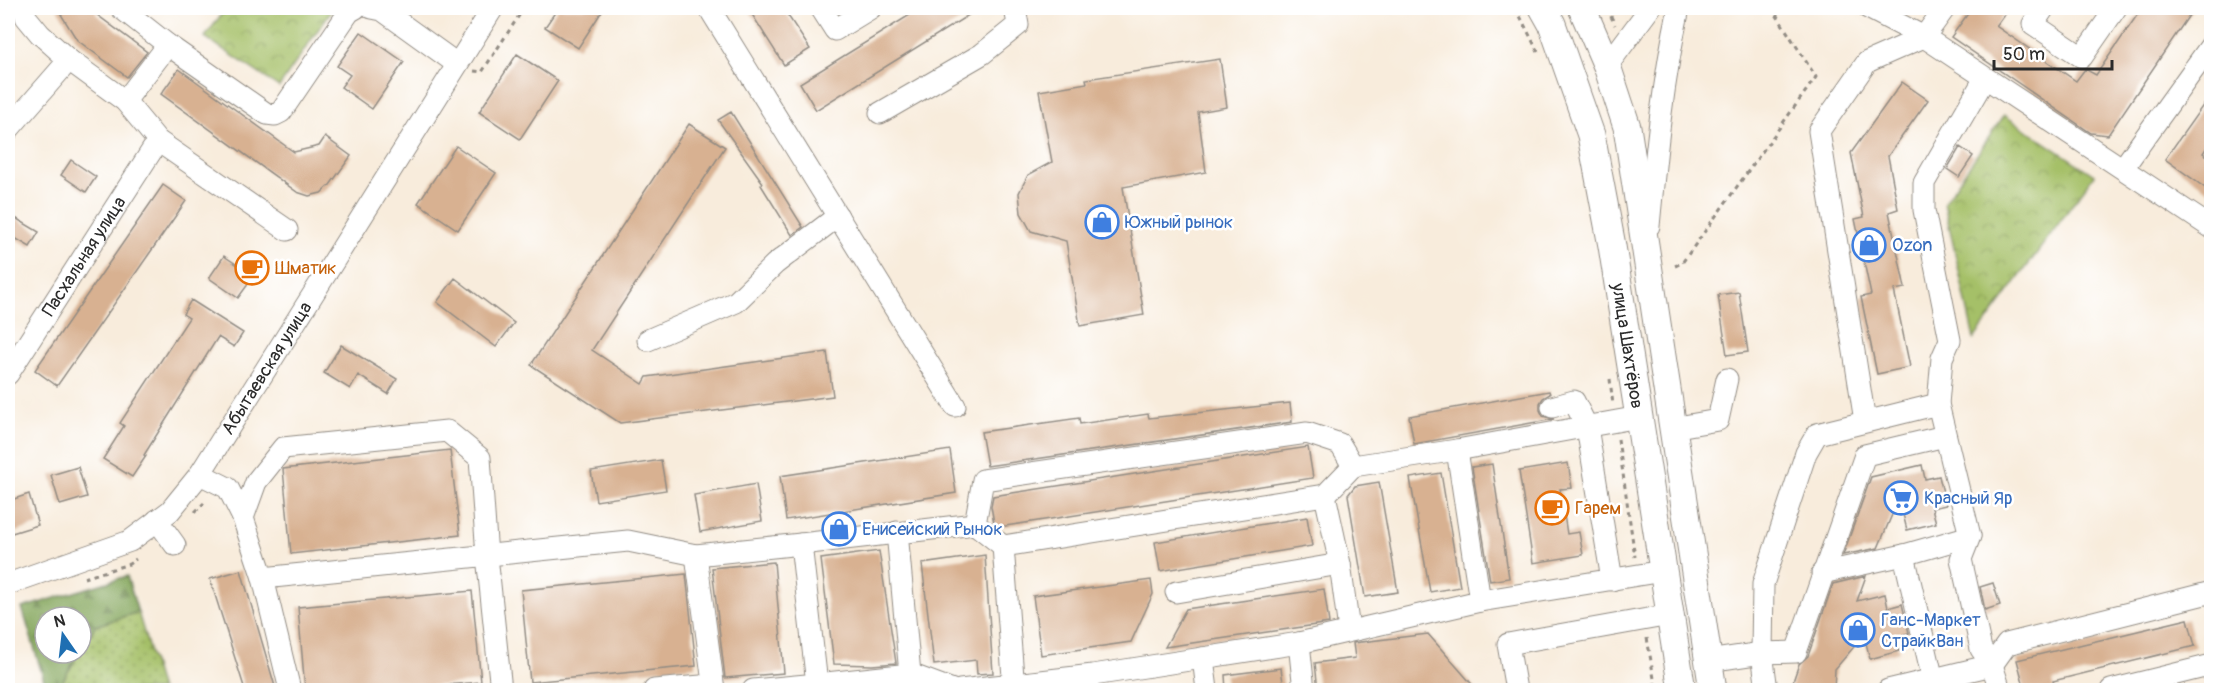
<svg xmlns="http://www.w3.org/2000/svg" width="2219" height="698" font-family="Pangolin,sans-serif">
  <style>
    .grass { fill: url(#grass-dots); stroke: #687649; stroke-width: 1.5 }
    .forest { fill: url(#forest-firs); stroke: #586844; stroke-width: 1.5 }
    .park { fill: url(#park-crowns); stroke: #687649; stroke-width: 1.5 }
    .building { fill: #d8b191 }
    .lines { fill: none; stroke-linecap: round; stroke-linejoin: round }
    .minor-casing { stroke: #928c84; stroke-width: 23 }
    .major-casing { stroke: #928c84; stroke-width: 29 }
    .path { stroke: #928c84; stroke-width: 3; stroke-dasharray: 4.5 4.5; stroke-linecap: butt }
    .minor { stroke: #fff; stroke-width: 21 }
    .major { stroke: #fff; stroke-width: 27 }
    .labels { text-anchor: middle; stroke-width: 5; stroke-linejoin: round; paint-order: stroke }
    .shop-label { font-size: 18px; fill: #366cbe; stroke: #fff; text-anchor: start }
    .street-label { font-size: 18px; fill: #2b2b2b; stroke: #fff }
    .food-label { font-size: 18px; fill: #c56008; stroke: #fff; text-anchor: start }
  </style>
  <defs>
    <pattern id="grass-dots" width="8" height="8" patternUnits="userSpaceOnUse" patternTransform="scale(1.5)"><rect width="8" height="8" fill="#a5c067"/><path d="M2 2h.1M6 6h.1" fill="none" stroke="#879c55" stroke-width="1.8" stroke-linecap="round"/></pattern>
    <pattern id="forest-firs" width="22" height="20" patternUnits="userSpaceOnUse" patternTransform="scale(1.5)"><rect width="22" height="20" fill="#84a65c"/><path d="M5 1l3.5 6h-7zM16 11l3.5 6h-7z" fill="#6c874c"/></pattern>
    <pattern id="park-crowns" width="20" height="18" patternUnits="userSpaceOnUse" patternTransform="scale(1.5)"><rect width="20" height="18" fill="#a5c067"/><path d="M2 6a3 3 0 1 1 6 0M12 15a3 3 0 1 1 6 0" fill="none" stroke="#879c55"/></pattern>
  </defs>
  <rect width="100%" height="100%" fill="#fff"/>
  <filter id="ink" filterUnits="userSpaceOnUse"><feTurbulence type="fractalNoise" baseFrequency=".0167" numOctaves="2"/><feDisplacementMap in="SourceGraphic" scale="12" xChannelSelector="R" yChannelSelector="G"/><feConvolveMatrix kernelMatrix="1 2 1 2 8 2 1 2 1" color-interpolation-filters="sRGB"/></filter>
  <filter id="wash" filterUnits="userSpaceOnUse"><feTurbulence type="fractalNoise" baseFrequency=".008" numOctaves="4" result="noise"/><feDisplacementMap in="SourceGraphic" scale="24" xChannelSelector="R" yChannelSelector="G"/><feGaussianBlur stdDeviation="1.35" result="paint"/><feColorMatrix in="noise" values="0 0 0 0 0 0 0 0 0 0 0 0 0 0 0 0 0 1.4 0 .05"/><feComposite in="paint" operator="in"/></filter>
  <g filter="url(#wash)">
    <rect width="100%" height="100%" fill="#f8ecdc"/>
    <path class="grass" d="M138 612 161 690H66L63 680 79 653H81V649L95 626Z"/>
    <path class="forest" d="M127 576 138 612 95 626 81 649V617H45V653H79L63 680 66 690H47L22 608Z"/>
    <path class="park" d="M226 8H333L279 87 205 37Z
      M2004 115 2094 175 1974 339 1944 203Z"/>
    <g id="blocks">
      <path class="building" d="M57 8H96V14L147 52 127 77 77 40Z
        M558 8H604L578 48 545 27Z
        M748 8H783L810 49 784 65Z
        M921 8H980L816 110 800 83Z
        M1972 8H2009L1996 26 2076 81 2085 69 2096 75 2142 8H2194L2108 135 2091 133 1951 37Z
        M361 32 404 62 372 109 341 87 350 75 337 66Z
        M517 54 558 81 520 139 479 112Z
        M1220 59 1227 107 1198 112 1206 172 1123 187 1144 315 1080 326 1066 241 1031 231 1021 213 1019 193 1028 175 1052 162 1039 91 1087 83 1086 79Z
        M179 69 294 152 319 146 325 137 351 156 330 185 321 193 309 196 297 192 161 94Z
        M1902 82 1928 100 1888 156 1898 209 1889 212 1905 288 1894 290 1910 367 1877 374 1861 297 1871 295 1855 219 1864 217 1851 153Z
        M2211 94V141L2203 153 2211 159V192L2165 159Z
        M731 112 803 227 792 235 761 185 763 183 718 120Z
        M689 124 725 147 592 350 643 384 647 377 827 352 833 396 620 423 531 365Z
        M456 146 496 173 458 230 418 203Z
        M1960 147 1973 156 1959 177 1947 169Z
        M71 160 96 177 86 192 61 175Z
        M163 185 186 201 57 386 35 370Z
        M12 216 39 232 30 247 8 234V224Z
        M224 256 254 276 238 298 209 278Z
        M455 278 514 323 496 347 437 302Z
        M1739 292 1748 352 1727 355 1718 295Z
        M191 300 243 333 234 347 218 337 144 455 146 456 132 477 103 459 124 426 120 423 189 318 183 314Z
        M341 345 397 379 388 394 358 375 350 389 324 373Z
        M1549 391 1550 394 1543 398 1540 403V410L1543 416 1554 419 1414 444 1409 416Z
        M1290 403 1292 422 987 466 981 432 1079 418 1080 424 1148 414 1149 418Z
        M1308 447 1313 478 999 527 994 523 991 506 993 496Z
        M450 450 460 535 291 554 283 469Z
        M950 450 956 493 786 520 780 476Z
        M661 460 666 490 596 501 591 471Z
        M1568 463 1572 488 1560 489 1567 534 1579 532 1583 555 1533 563 1519 471Z
        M1492 464 1509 578 1490 581 1472 467Z
        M1922 465 1925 479 1939 476 1946 505 1932 508 1936 523 1907 530 1899 498 1878 548 1843 555 1871 477Z
        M78 467 87 497 60 505 51 475Z
        M1441 473 1460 587 1430 592 1410 478Z
        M1379 482 1398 592 1365 597 1348 495 1355 486Z
        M756 484 762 521 700 532 694 495Z
        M29 494 38 525 12 533 8 519V501Z
        M1307 517 1312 546 1160 571 1155 542Z
        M879 551 896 663 872 665 834 664 821 559Z
        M985 555 993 673 977 674 976 660 934 665 922 564Z
        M774 562 784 673 725 678 712 568Z
        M241 570 276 690H245L210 579Z
        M686 574 696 666 530 682 521 590Z
        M1866 576 1857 601 1885 594 1888 608 1902 604 1909 633 1895 637 1899 651 1870 659 1864 635 1835 669 1834 690H1790L1799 664 1808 656 1833 584Z
        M1151 580 1153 594 1131 642 1041 655 1033 596Z
        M1993 583 2000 605 1985 610 1980 587Z
        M1324 589 1329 623 1165 647 1186 609Z
        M472 591 481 682 384 690H305L298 607Z
        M2188 619 2195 646 2053 681 2055 690H2025L2017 660Z
        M1428 634 1477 690H1318L1315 663 1355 658 1353 643Z
        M1281 668 1284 690H1226L1225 675Z"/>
    </g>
  </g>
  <g filter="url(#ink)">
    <use href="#blocks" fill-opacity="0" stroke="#928c84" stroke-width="1.5"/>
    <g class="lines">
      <defs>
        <g id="minor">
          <path d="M24 8 26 17 40 34 69 60 125 101 158 141 287 230"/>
          <path d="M121 8 168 45 267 114 275 115 281 112 349 12 356 8"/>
          <path d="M372 8 382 10 457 64"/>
          <path d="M709 8 955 406"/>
          <path d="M821 8 835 30 871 8"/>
          <path d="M1868 8 1924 37 2212 228"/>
          <path d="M2044 8 2033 24 2082 57 2116 8"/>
          <path d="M1607 66 1650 8"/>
          <path d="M1985 78 1924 183V210L1950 340 1942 358 1938 404 1970 536 1961 559 1981 649 1992 665 2000 690"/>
          <path d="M125 101 168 45"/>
          <path d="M880 113 982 54 1018 25 1015 8"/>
          <path d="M8 130 69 60"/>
          <path d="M2123 168 2212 44"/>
          <path d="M1649 226C1656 152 1663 80 1679 8"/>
          <path d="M648 340 736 302 775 264 838 216"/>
          <path id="s1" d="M8 374 158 141"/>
          <path d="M1552 407 1574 401 1587 427 1612 580"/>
          <path d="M1865 421 1819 131 1867 62 1924 37 1945 8"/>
          <path d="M1672 428 1718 420 1727 379"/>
          <path d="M1457 450 1480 601"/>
          <path d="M200 474 228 488 243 518 263 578 290 690"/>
          <path d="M1325 495 1340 564 1349 630"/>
          <path d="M243 518 256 482 283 448 447 431 480 458 487 556 501 690"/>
          <path d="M157 520 175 545"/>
          <path d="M897 532 910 674"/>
          <path d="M1003 546 1325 495 1353 466 1457 450 1639 417"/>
          <path d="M696 555 714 690"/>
          <path d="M1904 555 1933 680"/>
          <path d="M1822 573 1904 555 1970 536"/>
          <path d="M263 578 628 541 696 555 801 544"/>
          <path id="s2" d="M8 584 130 541 170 511 200 474 493 8"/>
          <path d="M1176 592 1340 564"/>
          <path d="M1299 643 1304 690"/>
          <path d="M1203 658 1207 690"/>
          <path d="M1708 661 1762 653 1796 652 1865 455 1945 436"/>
          <path d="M654 690 713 685 714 690"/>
          <path d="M753 690 817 684"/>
          <path d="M953 690 910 674 817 684 801 544 975 524"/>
          <path d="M960 690 1093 675 1299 643 1480 601 1663 571"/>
          <path d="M1014 690 1003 546 975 524 983 480 1307 433 1340 444 1353 466"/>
          <path d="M1516 690 1508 644 1670 615"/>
          <path d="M1767 690 1762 653 1763 584 1806 453 1817 434 1938 404"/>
          <path d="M1888 690 1992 665 2007 644 2212 592"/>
          <path d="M2111 690 2212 665"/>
        </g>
        <g id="major">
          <path id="s3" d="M1543 8 1552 24 1591 135 1612 246 1682 690"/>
          <path d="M1582 8 1607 66 1627 127 1713 690"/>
        </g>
      </defs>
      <use href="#minor" class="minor-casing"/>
      <use href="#major" class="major-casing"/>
      <path class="path" d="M1516 8 1538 52
        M1607 8 1615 25
        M474 71 482 72 524 8
        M1675 266 1682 263 1816 77 1772 8
        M1610 379 1613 405
        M1618 439 1635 557
        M195 512 204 503
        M84 578 129 564 136 559
        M1647 638 1656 690"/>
      <use href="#minor" class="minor"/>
      <use href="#major" class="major"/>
    </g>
  </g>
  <defs>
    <symbol id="shop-ring" viewBox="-11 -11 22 22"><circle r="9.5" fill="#fff" stroke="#3f7fe0" stroke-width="1.5"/><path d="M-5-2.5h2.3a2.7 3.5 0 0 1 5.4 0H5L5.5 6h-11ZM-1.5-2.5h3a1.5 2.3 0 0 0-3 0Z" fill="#3f7fe0"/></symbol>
    <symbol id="cafe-ring" viewBox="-11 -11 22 22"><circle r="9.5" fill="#fff" stroke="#e8710a" stroke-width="1.5"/><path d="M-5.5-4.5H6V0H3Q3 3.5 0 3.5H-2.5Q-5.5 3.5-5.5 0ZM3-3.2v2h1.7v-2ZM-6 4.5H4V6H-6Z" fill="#e8710a"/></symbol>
    <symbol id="supermarket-ring" viewBox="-11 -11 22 22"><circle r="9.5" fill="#fff" stroke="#3f7fe0" stroke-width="1.5"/><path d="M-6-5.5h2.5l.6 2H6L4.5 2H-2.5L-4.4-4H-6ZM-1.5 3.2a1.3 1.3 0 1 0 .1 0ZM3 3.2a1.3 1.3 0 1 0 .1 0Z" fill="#3f7fe0"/></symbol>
  </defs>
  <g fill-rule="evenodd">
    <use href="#shop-ring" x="1083" y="203" width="38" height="38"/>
    <use href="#shop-ring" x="1850" y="226" width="38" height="38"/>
    <use href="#cafe-ring" x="233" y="249" width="38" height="38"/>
    <use href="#supermarket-ring" x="1882" y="479" width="38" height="38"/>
    <use href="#cafe-ring" x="1533" y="489" width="38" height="38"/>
    <use href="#shop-ring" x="820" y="510" width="38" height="38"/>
    <use href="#shop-ring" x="1839" y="611" width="38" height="38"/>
  </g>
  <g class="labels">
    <g class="shop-label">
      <text x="1125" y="228">Южный рынок</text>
      <text x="1892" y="251">Ozon</text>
      <text x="1924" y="504">Красный Яр</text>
      <text x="862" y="535">Енисейский Рынок</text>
      <text x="1881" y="626">Ганс-Маркет<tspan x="1881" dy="21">СтрайкВан</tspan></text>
    </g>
    <g class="street-label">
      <text dy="6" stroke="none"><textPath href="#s1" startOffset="140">Пасхальная улица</textPath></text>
      <text dy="6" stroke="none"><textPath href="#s3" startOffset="350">улица Шахтёров</textPath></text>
      <text dy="6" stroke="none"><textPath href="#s2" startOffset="352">Абытаевская улица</textPath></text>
    </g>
    <g class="food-label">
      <text x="275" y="274">Шматик</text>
      <text x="1575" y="514">Гарем</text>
    </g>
  </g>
  <rect width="2219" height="698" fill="none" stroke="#fff" stroke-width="30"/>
  <g transform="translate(63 635) rotate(346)"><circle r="28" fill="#ffffff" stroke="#aaaaaa" stroke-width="1.5"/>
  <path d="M0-4.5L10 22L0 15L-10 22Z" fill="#1f6fb2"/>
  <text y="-9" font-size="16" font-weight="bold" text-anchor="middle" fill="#2b2b2b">N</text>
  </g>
  <path d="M1994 60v9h118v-9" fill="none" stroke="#2b2b2b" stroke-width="3"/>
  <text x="2003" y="60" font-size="18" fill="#2b2b2b" stroke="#ffffff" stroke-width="4.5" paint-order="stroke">50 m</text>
</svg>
